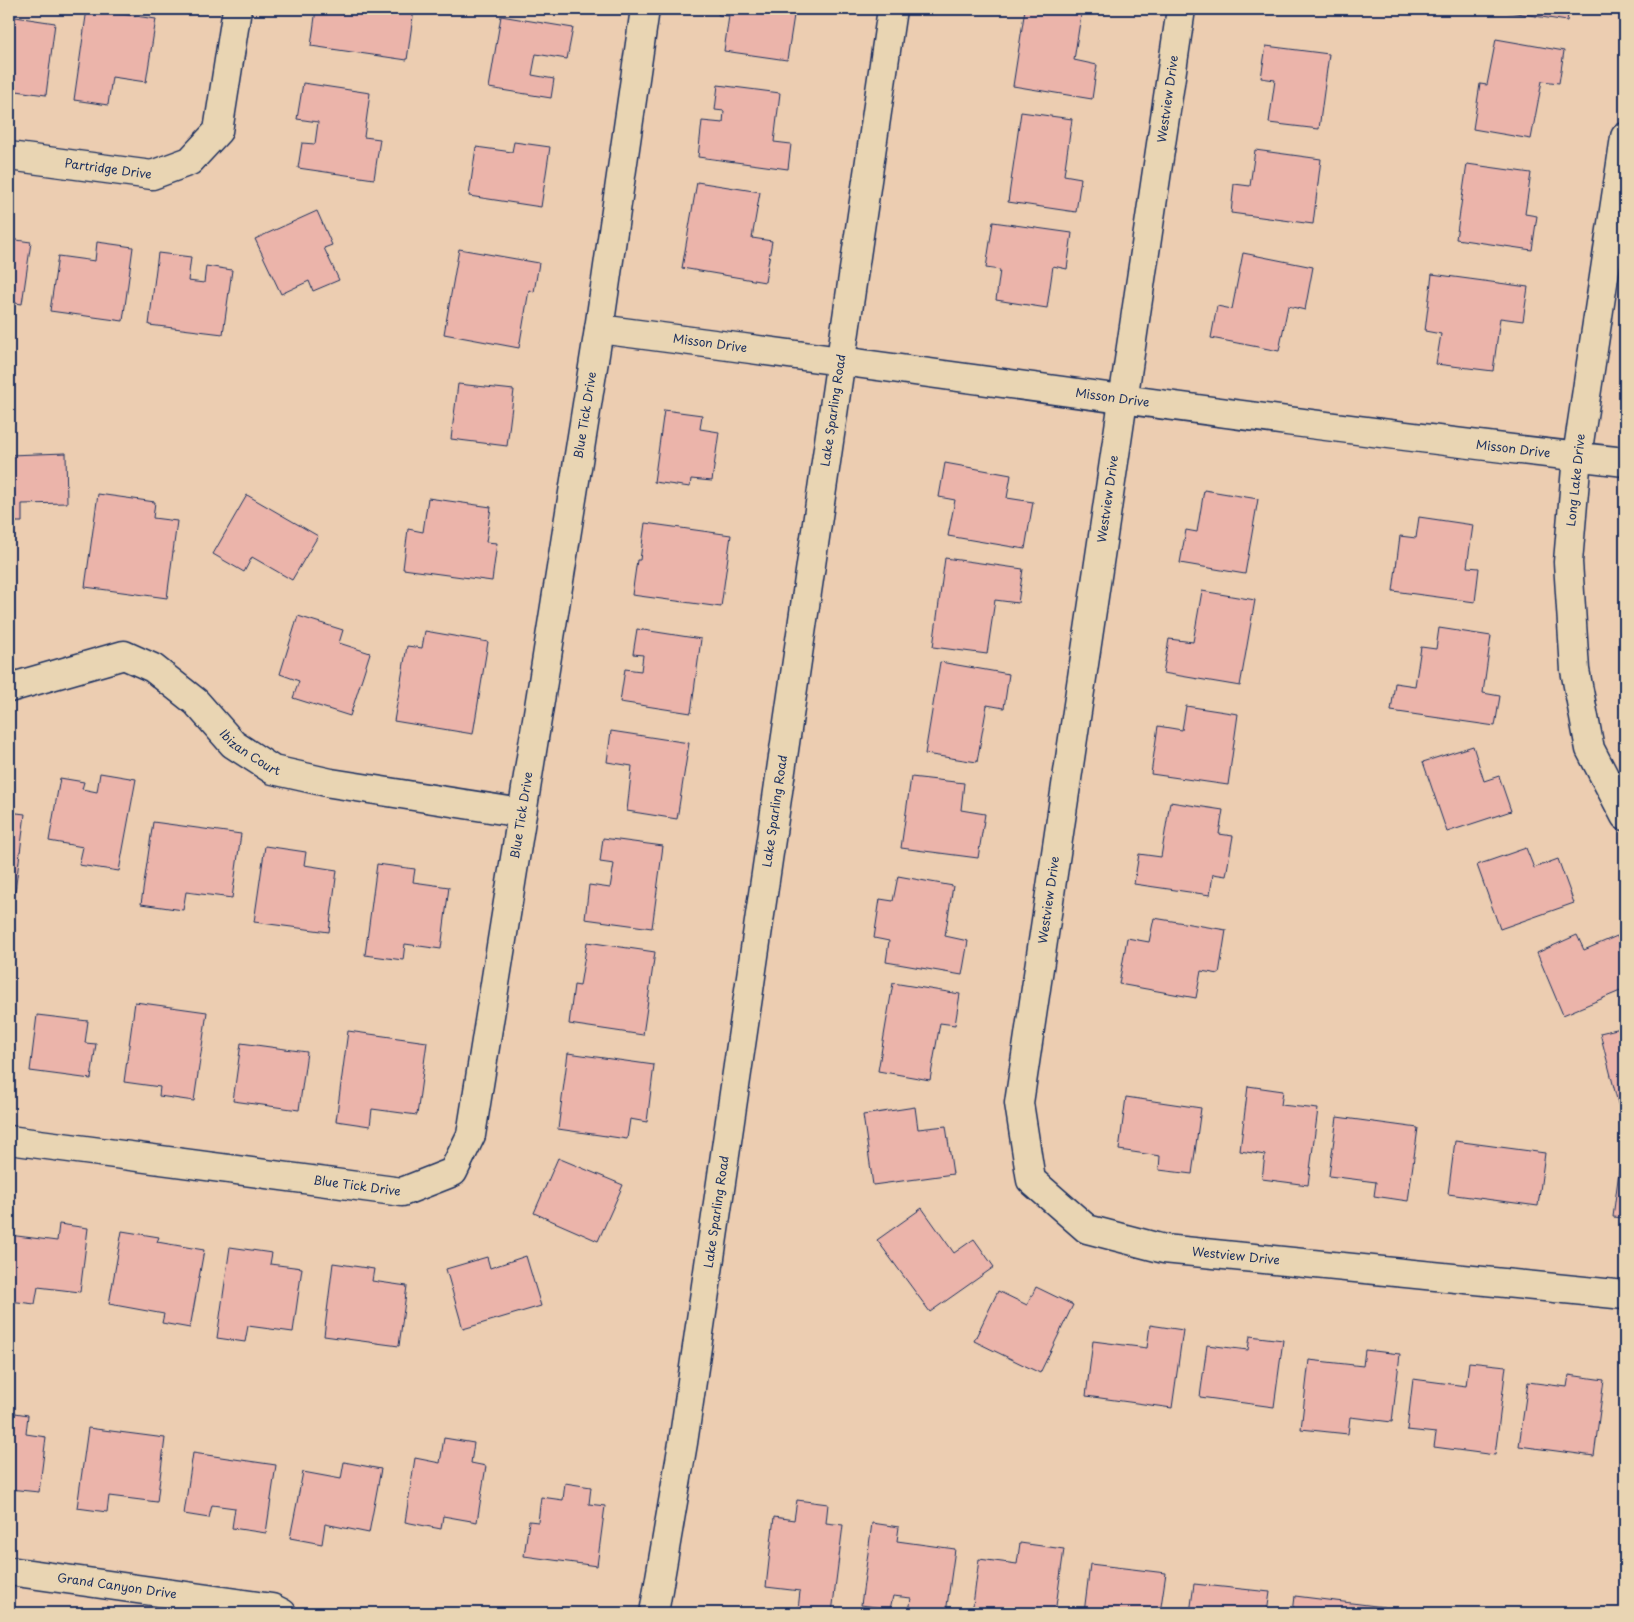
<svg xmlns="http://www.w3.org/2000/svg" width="1634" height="1622" font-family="'Playpen Sans',sans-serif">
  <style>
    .building { fill: #ebb4aa; stroke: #1b2f5e }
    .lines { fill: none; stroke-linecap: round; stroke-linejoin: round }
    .street-casing { stroke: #1b2f5e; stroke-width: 31 }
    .secondary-casing { stroke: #1b2f5e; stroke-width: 31 }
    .street { stroke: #e9d5b3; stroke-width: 28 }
    .secondary { stroke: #e9d5b3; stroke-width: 28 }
    .labels { text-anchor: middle; stroke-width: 5; stroke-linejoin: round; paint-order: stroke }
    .street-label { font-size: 12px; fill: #1b2f5e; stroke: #e9d5b3 }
  </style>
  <rect width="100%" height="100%" fill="#eccdb1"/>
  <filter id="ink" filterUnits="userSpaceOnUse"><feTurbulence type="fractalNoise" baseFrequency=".02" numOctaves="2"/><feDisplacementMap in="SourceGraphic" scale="10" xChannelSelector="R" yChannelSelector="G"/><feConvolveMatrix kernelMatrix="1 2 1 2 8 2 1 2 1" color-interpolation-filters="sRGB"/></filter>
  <g filter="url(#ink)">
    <path class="building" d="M87 9 156 19 146 82 112 77 108 105 74 100Z
      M316 9H414L407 60 311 46Z
      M719 9H795L787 60 724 51 729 16 718 15Z
      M1025 9H1082L1074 60 1097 65 1092 99 1013 86Z
      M1498 9H1569L1567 21 1497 10Z
      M9 16 55 23 46 95 9 90Z
      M501 16 573 28 567 59 536 54 532 75 554 79 551 98 489 88Z
      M1496 39 1564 51 1559 83 1542 81 1531 139 1473 129 1480 84 1487 85Z
      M1266 46 1329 54 1319 129 1269 123 1275 80 1261 78Z
      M303 83 370 93 364 137 380 139 374 179 298 168 302 143 315 144 318 122 297 119Z
      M718 85 780 93 774 142 791 144 788 169 698 157 702 121 723 123 724 111 715 110Z
      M1021 112 1072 119 1064 175 1081 178 1076 212 1008 202Z
      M514 142 550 147 541 207 469 196 476 147 512 152Z
      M1255 150 1321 159 1313 224 1231 213 1234 184 1250 186Z
      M1467 164 1531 173 1525 214 1537 216 1532 250 1456 239Z
      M697 182 760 192 752 238 772 241 765 282 682 268Z
      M317 211 332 245 324 248 339 280 313 291 309 281 281 294 255 239Z
      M993 222 1072 233 1067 269 1053 266 1047 308 996 300 1000 270 986 268Z
      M9 239 31 242 22 304 9 302Z
      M97 242 133 247 123 321 50 311 58 256 95 261Z
      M459 249 539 263 534 292 529 290 519 348 444 334Z
      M158 253 191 257 188 281 204 283 206 266 232 270 223 334 149 325Z
      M1243 253 1313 267 1305 310 1288 306 1279 351 1211 338 1217 306 1232 309Z
      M1432 274 1528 287 1523 321 1500 318 1493 371 1436 364 1441 334 1425 331Z
      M458 384 514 390 507 446 451 439Z
      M664 410 702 415 700 429 719 432 712 481 691 479 690 487 654 482Z
      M66 453 67 503 22 504V522H9V455Z
      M945 463 1011 475 1007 498 1033 502 1025 549 948 536 955 500 939 497Z
      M1204 490 1258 499 1245 574 1180 563 1186 530 1197 532Z
      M98 494 155 502 153 518 177 521 167 598 85 587Z
      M247 495 318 536 292 580 252 557 244 572 213 554Z
      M428 498 491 507 486 542 497 543 492 581 403 569 408 529 423 532Z
      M1419 517 1473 525 1467 567 1479 568 1475 602 1393 591 1400 536 1416 538Z
      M645 523 731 535 721 607 632 595 637 560H640Z
      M945 558 1023 569 1018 603 995 600 987 654 933 647Z
      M1202 591 1255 600 1240 686 1163 673 1169 639 1193 642Z
      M298 616 343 630 339 643 370 653 350 716 293 698 299 681 280 674Z
      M1439 628 1491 636 1483 693 1500 696 1495 726 1391 711 1395 683 1415 686 1421 647 1436 649Z
      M637 629 701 639 691 713 620 702 625 669 641 671 643 655 633 654Z
      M425 631 488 642 473 734 394 721 407 646 422 648Z
      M940 662 1009 674 1004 708 987 705 977 762 925 754Z
      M1186 706 1238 714 1228 785 1151 774 1158 726 1182 730Z
      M611 731 689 743 677 819 627 811 632 766 607 762Z
      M1473 746 1484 781 1499 776 1511 811 1447 832 1423 762Z
      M100 773 136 779 119 871 79 865 83 847 49 841 60 778 84 782 82 789 97 792Z
      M911 777 964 783 961 810 985 814 978 858 901 848Z
      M1170 802 1223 810 1219 834 1233 836 1226 876 1213 874 1210 895 1134 884 1139 854 1161 857Z
      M9 812 25 814 15 892 9 891Z
      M153 822 241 834 232 898 186 892 183 910 141 904Z
      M603 838 663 846 652 928 585 919 589 885 610 888 614 864 600 862Z
      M265 846 306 852 304 865 337 870 329 932 254 922Z
      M1526 848 1534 868 1558 859 1574 903 1500 929 1477 865Z
      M377 864 415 869 413 882 449 887 441 949 405 944 403 960 365 955Z
      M898 876 953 886 945 936 968 941 962 975 886 962 889 941 874 938 880 899 893 901Z
      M1154 918 1226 930 1219 974 1201 971 1196 998 1119 984 1127 938 1149 942Z
      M1577 935 1584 950 1617 936 1625 954V989L1563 1015 1537 953Z
      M587 942 655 952 643 1035 569 1024 574 985 580 986Z
      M893 983 960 994 955 1025 940 1023 930 1080 878 1071Z
      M135 1002 207 1012 194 1101 159 1096 160 1087 124 1082Z
      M37 1015 88 1021 85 1043 96 1044 91 1079 30 1071Z
      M1625 1027V1118L1622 1119 1600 1033Z
      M348 1031 427 1042 417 1115 372 1109 370 1126 336 1121Z
      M241 1043 307 1052 299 1110 233 1101Z
      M568 1053 654 1065 647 1122 630 1119 627 1139 558 1129Z
      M1248 1086 1283 1091 1281 1105 1318 1109 1308 1185 1262 1179 1265 1155 1240 1151Z
      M1126 1097 1201 1108 1192 1174 1159 1170 1160 1156 1119 1150Z
      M915 1107 918 1129 946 1126 953 1174 873 1185 863 1115Z
      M1337 1117 1418 1128 1408 1201 1374 1196 1376 1182 1329 1176Z
      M1455 1141 1545 1153 1538 1206 1448 1194Z
      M1623 1141 1625 1142V1218L1613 1217Z
      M558 1158 623 1185 598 1241 534 1213Z
      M922 1208 954 1253 974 1239 994 1267 930 1312 877 1240Z
      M59 1224 88 1228 80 1292 38 1287 35 1304 9 1301V1235L57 1241Z
      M122 1231 159 1237 157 1242 204 1250 190 1328 162 1323 164 1314 109 1304Z
      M230 1247 272 1253 270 1264 302 1268 293 1332 248 1326 245 1342 217 1338Z
      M526 1256 541 1306 463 1329 446 1269 487 1257 490 1268Z
      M333 1263 374 1269 372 1281 407 1286 399 1346 324 1336Z
      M1036 1287 1073 1305 1040 1373 974 1341 998 1291 1027 1305Z
      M1150 1325 1183 1330 1172 1408 1086 1396 1093 1341 1147 1348Z
      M1250 1336 1283 1340 1274 1407 1200 1397 1207 1345 1248 1350Z
      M1365 1350 1400 1354 1392 1422 1350 1417 1348 1434 1301 1429 1309 1360 1363 1366Z
      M1469 1362 1506 1366 1495 1455 1434 1447 1436 1433 1407 1430 1413 1379 1466 1386Z
      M1569 1375 1604 1380 1594 1456 1519 1446 1528 1382 1567 1387Z
      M9 1412 28 1415 26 1434 46 1437 39 1492 9 1489Z
      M88 1428 165 1438 157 1502 109 1496 107 1512 77 1508Z
      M444 1438 474 1443 471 1463 486 1466 477 1522 443 1516 441 1529 405 1522 415 1458 440 1463Z
      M193 1453 276 1465 266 1533 232 1528 235 1508 212 1505 209 1518 184 1514Z
      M344 1462 381 1469 369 1533 325 1524 322 1544 290 1538 303 1472 341 1479Z
      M565 1483 591 1487 589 1504 605 1506 597 1566 524 1556 529 1521 538 1522 541 1497 563 1500Z
      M797 1500 828 1504 826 1523 843 1525 832 1613 798 1610 800 1591 766 1587 774 1517 794 1520Z
      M872 1523 899 1527 897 1541 955 1549 946 1613H909L911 1598 893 1596 890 1609 861 1605Z
      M1020 1543 1064 1549 1055 1613H972L979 1559 1017 1564Z
      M1090 1564 1166 1573 1160 1613H1084Z
      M1194 1584 1270 1592 1267 1613H1190Z
      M1295 1596 1384 1607V1613H1293Z"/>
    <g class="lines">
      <defs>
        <g id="street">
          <path id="s1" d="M1181 9 1019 1103 1031 1180 1087 1229 1164 1249 1625 1295"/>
          <path d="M1625 137 1577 456 1568 562 1575 670 1590 749 1625 816"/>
          <path id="s2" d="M9 156 152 175 190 161 218 131 237 9"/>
          <path id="s3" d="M599 329C941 373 1282 424 1625 462"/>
          <path id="s4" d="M9 688 124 655 153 668 196 702 233 744 273 770 331 783 522 813"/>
          <path id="s5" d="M9 1140 402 1192 453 1172 471 1135 599 329 645 9"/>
          <path id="s6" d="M9 1571 272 1608 282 1613"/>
        </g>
        <g id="secondary">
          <path id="s7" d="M654 1613 683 1443 892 9"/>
        </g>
      </defs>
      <use href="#street" class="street-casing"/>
      <use href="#secondary" class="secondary-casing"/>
      <use href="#street" class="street"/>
      <use href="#secondary" class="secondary"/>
    </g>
  </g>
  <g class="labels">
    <g class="street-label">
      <text transform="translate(1168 99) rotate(-82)" y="4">Westview Drive</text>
      <text dy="4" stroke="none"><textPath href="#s2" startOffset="100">Partridge Drive</textPath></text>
      <text dy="4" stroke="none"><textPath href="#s3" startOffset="112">Misson Drive</textPath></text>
      <text dy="4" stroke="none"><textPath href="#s3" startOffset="518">Misson Drive</textPath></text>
      <text dy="4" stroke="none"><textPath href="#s7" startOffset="1216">Lake Sparling Road</textPath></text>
      <text dy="4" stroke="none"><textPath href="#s5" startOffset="1221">Blue Tick Drive</textPath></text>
      <text dy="4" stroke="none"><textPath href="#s3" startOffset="922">Misson Drive</textPath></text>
      <text transform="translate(1576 480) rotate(-84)" y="4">Long Lake Drive</text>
      <text transform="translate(1108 499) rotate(-82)" y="4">Westview Drive</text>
      <text dy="4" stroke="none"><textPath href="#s4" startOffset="281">Ibizan Court</textPath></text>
      <text dy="4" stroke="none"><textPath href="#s7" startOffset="811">Lake Sparling Road</textPath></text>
      <text dy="4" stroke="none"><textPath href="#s5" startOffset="816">Blue Tick Drive</textPath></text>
      <text transform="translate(1049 900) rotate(-82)" y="4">Westview Drive</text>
      <text dy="4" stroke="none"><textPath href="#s5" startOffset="351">Blue Tick Drive</textPath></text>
      <text dy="4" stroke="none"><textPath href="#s7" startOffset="406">Lake Sparling Road</textPath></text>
      <text dy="4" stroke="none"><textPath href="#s1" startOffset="1410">Westview Drive</textPath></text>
      <text dy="4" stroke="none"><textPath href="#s6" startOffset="109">Grand Canyon Drive</textPath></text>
    </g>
  </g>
  <rect width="1634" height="1622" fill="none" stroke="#e9d5b3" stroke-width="30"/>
  <rect x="15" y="15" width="1604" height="1592" fill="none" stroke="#1b2f5e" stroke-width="2" filter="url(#ink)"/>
</svg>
